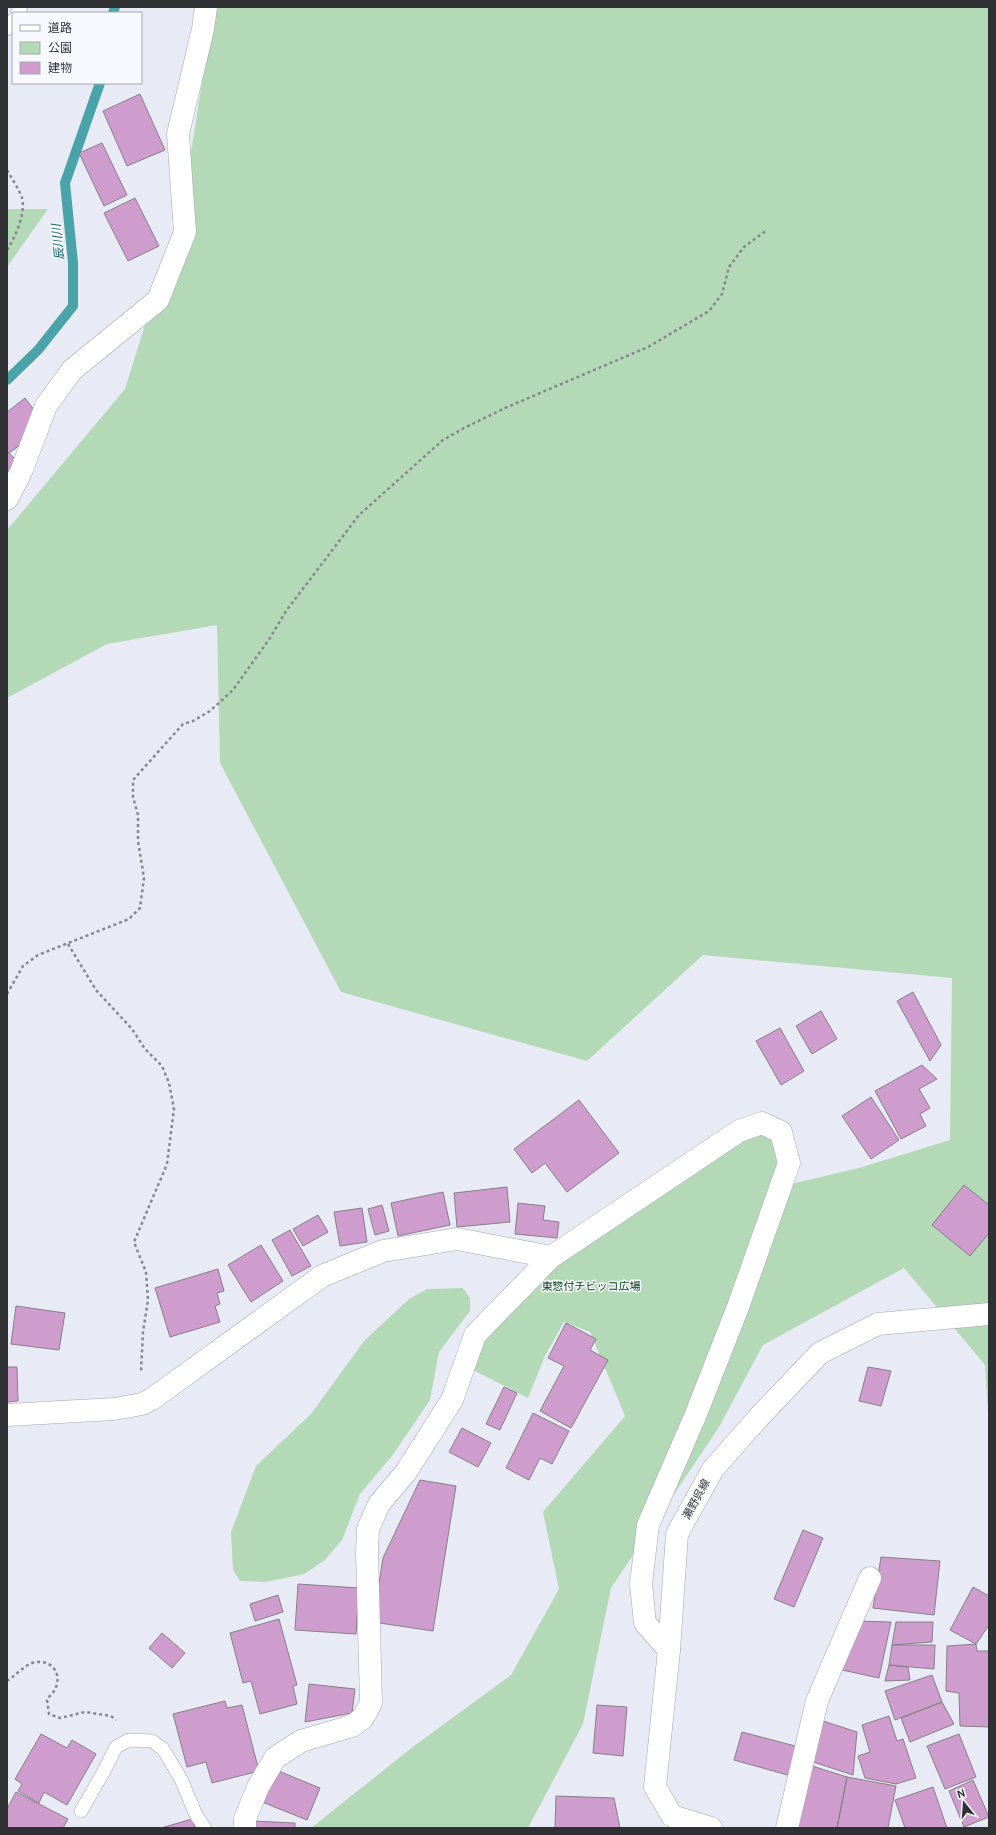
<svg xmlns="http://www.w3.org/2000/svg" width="996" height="1835" font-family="Cabin,'Noto Sans JP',sans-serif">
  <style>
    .green { fill: #b4d9b6 }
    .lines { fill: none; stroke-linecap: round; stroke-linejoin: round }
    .stream { stroke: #4aa3a8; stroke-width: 10 }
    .building { fill: #ce9dcd; stroke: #867f86 }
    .lane-casing { stroke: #a5a7b0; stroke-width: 14 }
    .street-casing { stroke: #a5a7b0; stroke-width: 23 }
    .secondary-casing { stroke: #a5a7b0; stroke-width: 23 }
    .path { stroke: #86878e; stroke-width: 2.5; stroke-dasharray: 3 3; stroke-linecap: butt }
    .lane { stroke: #fff; stroke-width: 13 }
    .street { stroke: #fff; stroke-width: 22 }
    .secondary { stroke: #fff; stroke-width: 22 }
    .labels { text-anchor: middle; stroke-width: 3; stroke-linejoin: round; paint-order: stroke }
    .park-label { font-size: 11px; fill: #013c0f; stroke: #f7f9fe }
    .street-label { font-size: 11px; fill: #303135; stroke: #f7f9fe }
    .water-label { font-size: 12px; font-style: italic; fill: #105d60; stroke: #f7f9fe }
  </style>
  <rect width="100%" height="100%" fill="#e8ebf5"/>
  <path class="green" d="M214 7H989V1427L985 1365 904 1268 763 1345 719 1427 611 1588 583 1724 528 1828H311L414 1746 511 1675 559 1589 543 1512 625 1416 590 1332 564 1322 545 1356 528 1398 469 1368 480 1335 555 1258 762 1128 778 1138 784 1165 774 1188 859 1168 950 1140 952 978 703 955 587 1061 341 992 220 763 217 625 107 644 7 698V530L125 389 183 203Z
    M7 209H48L7 267Z
    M463 1288 470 1298V1311L439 1352 430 1400 392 1456 360 1494 342 1540 325 1560 304 1574 266 1582 240 1581 233 1570 231 1532 256 1466 311 1414 364 1341 409 1299 427 1289Z"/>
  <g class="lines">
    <path class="stream" d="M113 13 115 7
      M7 380 38 350 73 306V263L65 183 100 83"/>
  </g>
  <path class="building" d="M140 94 165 150 127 166 103 111Z
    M102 143 127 195 104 206 79 153Z
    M135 198 159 246 128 261 104 213Z
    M25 398 46 426 9 453 7 451V412Z
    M7 451 16 460 7 474Z
    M913 992 941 1045 930 1061 897 1001Z
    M821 1011 837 1039 812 1054 796 1026Z
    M780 1028 804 1071 781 1085 756 1041Z
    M922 1065 937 1079 919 1089 930 1108 920 1114 926 1126 901 1139 875 1091Z
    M871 1097 899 1140 871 1159 842 1116Z
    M579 1100 619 1153 567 1192 545 1163 532 1173 514 1149Z
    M964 1185 989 1205V1233L970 1256 932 1225Z
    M507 1187 510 1222 457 1227 454 1193Z
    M443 1192 450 1225 398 1236 391 1203Z
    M518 1203 545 1206 543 1220 559 1222 557 1238 515 1234Z
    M382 1205 389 1231 375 1235 368 1209Z
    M362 1208 367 1242 340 1246 334 1212Z
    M318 1215 328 1232 303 1246 293 1229Z
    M290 1230 311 1266 292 1276 272 1240Z
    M261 1245 283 1281 251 1302 228 1265Z
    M218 1269 224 1291 217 1293 220 1304 215 1306 220 1322 170 1337 155 1288Z
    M16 1306 65 1313 59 1350 11 1344Z
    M566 1323 596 1339 590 1350 608 1360 571 1428 540 1411 564 1366 548 1358Z
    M7 1367H17L18 1401 7 1402Z
    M868 1367 891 1371 881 1406 859 1401Z
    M504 1387 517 1393 500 1430 486 1424Z
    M533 1413 569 1431 552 1464 540 1458 529 1480 506 1468Z
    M462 1428 491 1443 478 1467 449 1452Z
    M420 1480 456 1486 433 1631 373 1622 383 1558Z
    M803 1530 823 1538 794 1607 774 1599Z
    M881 1557 940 1561 934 1615 873 1608Z
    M298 1584 359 1588 356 1634 295 1630Z
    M973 1587 989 1596V1625L976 1644 950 1630Z
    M278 1595 283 1612 255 1621 250 1604Z
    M279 1619 297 1685 293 1686 297 1704 260 1714 251 1681 243 1683 230 1633Z
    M855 1621 891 1622 879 1678 842 1670Z
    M896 1622H933L932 1642 892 1645Z
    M162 1633 185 1653 172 1668 149 1648Z
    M976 1644 977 1651H989V1727L960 1726 959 1693 946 1691 947 1646Z
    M892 1645H935L934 1669 889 1665Z
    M889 1665 908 1667 910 1680 885 1681Z
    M932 1675 942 1702 895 1720 885 1691Z
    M309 1684 355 1689 352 1713 305 1722Z
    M225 1701 227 1708 242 1705 259 1771 212 1783 206 1762 187 1767 173 1714Z
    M942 1702 954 1724 910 1742 901 1718Z
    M597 1705 627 1707 623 1756 593 1753Z
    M889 1716 897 1741 903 1739 916 1778 896 1784 865 1778 858 1756 870 1752 862 1725Z
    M817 1719 857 1732 853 1775 807 1760Z
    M742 1732 799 1747 791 1776 734 1760Z
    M41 1734 67 1748 72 1740 96 1754 67 1805 44 1792 39 1803 18 1791 22 1784 15 1779Z
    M959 1734 976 1777 945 1789 927 1746Z
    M809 1765 847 1777 837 1828H794Z
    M276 1770 320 1788 307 1820 262 1802Z
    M847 1777 896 1786 888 1828H837Z
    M973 1780 989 1817 964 1827 949 1791Z
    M933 1787 947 1828H905L895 1800Z
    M16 1792 68 1819 63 1828H7V1809Z
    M556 1796 614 1798 620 1828H555Z
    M192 1819 195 1828H161Z
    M252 1821 295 1823V1828H252Z"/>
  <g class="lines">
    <defs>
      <path id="lane" d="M17 13 21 7
        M7 29 13 20
        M81 1811 103 1773 116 1747 129 1740 152 1741 163 1749 181 1779 196 1815 205 1828"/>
      <path id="street" d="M7 499 21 472 46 406 72 370 158 300 185 232 178 134 203 29 206 7
        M7 1415 114 1409 142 1404 152 1399 322 1276 383 1251 457 1239 551 1257
        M245 1828V1819L258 1787 275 1758 301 1741 352 1726 363 1718 371 1703 367 1552 368 1529 379 1504 406 1472 452 1400 475 1335 551 1257 739 1131 762 1123 781 1132 789 1163 738 1307 696 1414 648 1525 641 1584 645 1623 669 1650
        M787 1828 817 1701 870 1578"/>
      <path id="secondary" d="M711 1828 672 1816 655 1787 669 1650 677 1534 713 1469 759 1417 820 1353 878 1324 989 1314"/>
    </defs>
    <use href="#lane" class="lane-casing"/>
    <use href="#street" class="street-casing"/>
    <use href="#secondary" class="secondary-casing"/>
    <path class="path" d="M7 170C12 179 19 189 22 198 26 213 15 238 7 250
      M68 944 96 990 132 1029 145 1049 162 1066 169 1083 174 1109 167 1164 134 1242 146 1272 148 1300 143 1332 141 1372
      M7 994 23 966 38 955 129 919 140 908 144 878 138 841V815L133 797V780L183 724 193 721 210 711 233 690 270 638 286 611 359 515 443 440 464 428 505 408 648 347 709 311 722 294 729 267 744 247 767 230
      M7 1681C15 1676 25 1665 32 1663 49 1658 62 1671 56 1687 55 1692 49 1696 47 1700L49 1714 60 1718 85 1712 111 1716 116 1720"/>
    <use href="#lane" class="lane"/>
    <use href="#street" class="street"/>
    <use href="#secondary" class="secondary"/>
  </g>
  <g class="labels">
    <g class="park-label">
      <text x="591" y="1290">東惣付チビッコ広場</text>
    </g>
    <g class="street-label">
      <text transform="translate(696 1499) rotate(-61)" y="4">瀬野呉線</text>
    </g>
    <g class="water-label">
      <text transform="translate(58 242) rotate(-96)" y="4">辰川川</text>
    </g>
  </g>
  <rect width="996" height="1835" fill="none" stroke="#303135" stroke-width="16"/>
  <rect x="12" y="12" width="130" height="72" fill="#f7f9fe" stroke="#a7a9ae"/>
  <rect x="20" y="25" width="20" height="6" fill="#ffffff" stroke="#a7a9ae"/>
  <text x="48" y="32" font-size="12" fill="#303135">道路</text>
  <rect x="20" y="42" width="20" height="12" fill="#b4d9b6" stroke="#a7a9ae"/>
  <text x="48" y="52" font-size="12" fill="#303135">公園</text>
  <rect x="20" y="62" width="20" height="12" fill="#ce9dcd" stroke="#a7a9ae"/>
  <text x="48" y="72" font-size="12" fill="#303135">建物</text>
  <g transform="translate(964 1803) rotate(343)" stroke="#f7f9fe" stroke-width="3" paint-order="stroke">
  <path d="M0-3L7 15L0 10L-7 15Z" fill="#303135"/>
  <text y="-6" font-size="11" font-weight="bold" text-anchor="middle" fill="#303135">N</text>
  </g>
</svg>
